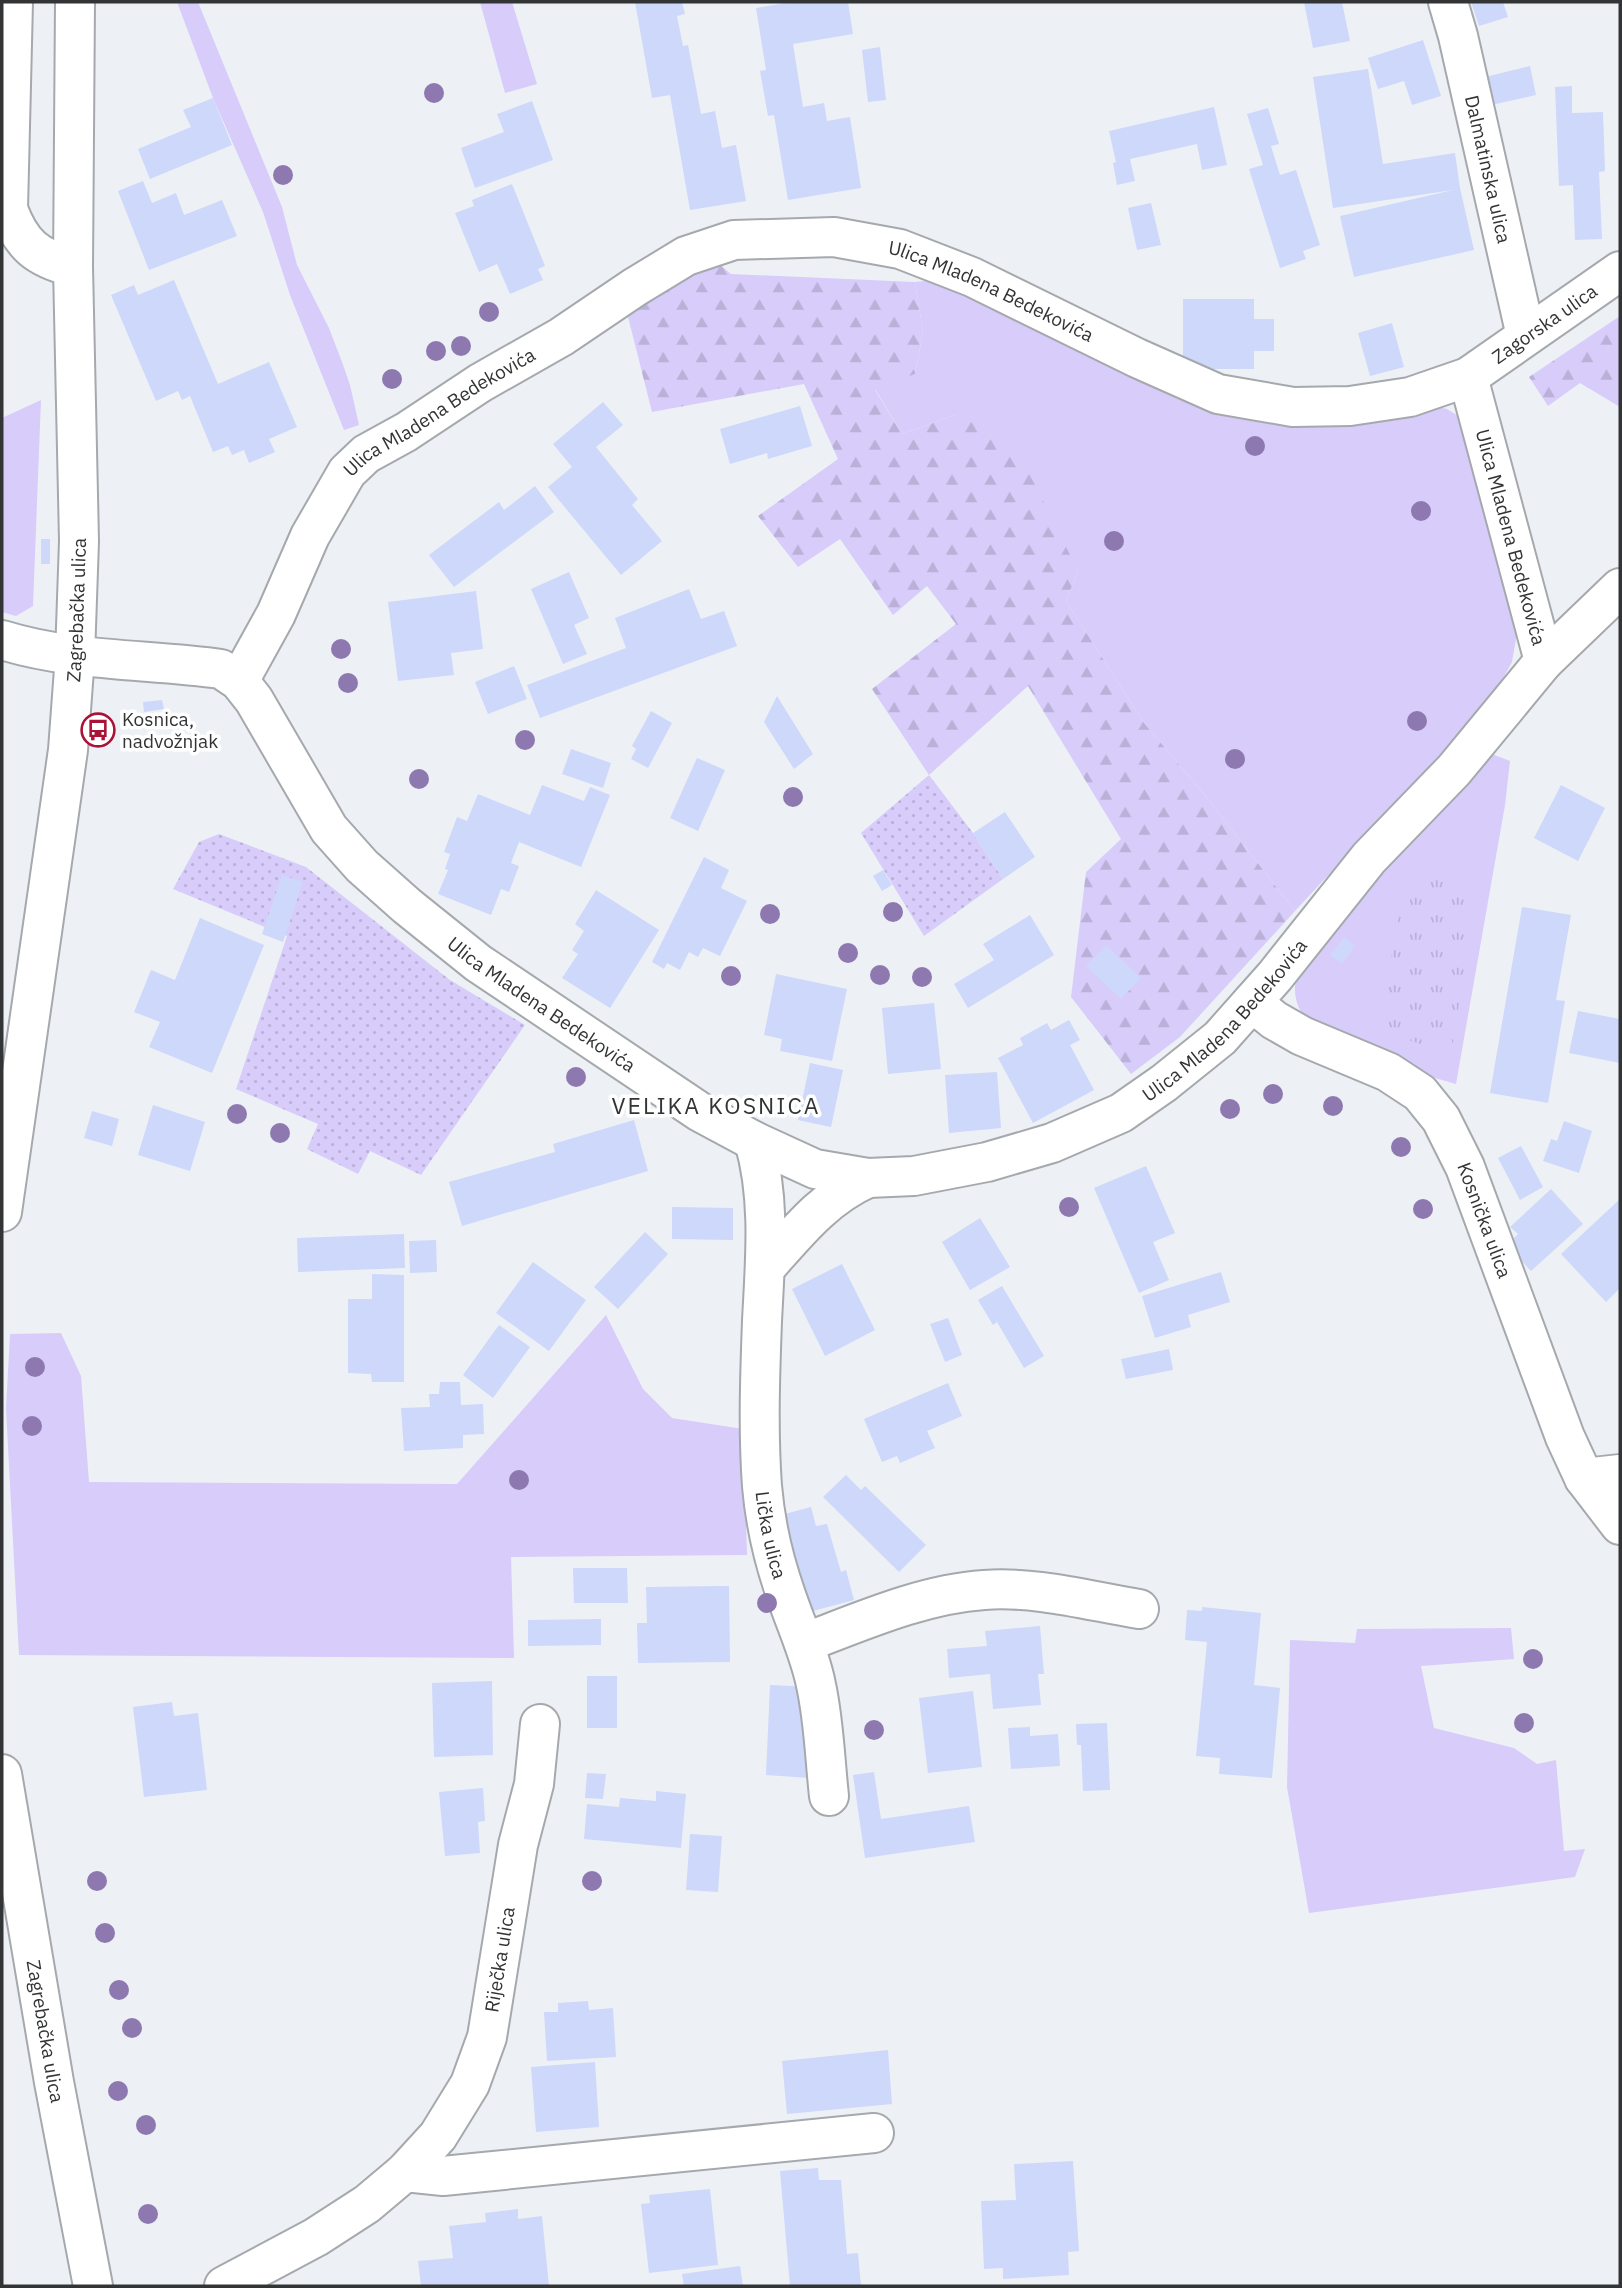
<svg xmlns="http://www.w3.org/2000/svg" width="1622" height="2288" font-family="'IBM Plex Sans',sans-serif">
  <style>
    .grass { fill: #d8ccfb }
    .forest { fill: url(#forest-firs) }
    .park { fill: url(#park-tufts) }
    .garden { fill: url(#garden-dots) }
    .building { fill: #cdd8fb }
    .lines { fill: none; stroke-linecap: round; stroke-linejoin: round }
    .minor-casing { stroke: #a5a9ad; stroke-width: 42 }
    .minor { stroke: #fff; stroke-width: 38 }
    .tree { fill: #8e78b0 }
    .labels { text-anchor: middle; stroke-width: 7; stroke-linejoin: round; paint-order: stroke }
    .street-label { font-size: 19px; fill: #323435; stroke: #fff }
    .poi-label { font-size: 19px; fill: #323435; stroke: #fff; text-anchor: start }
    .quarter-label { font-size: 23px; letter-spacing: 2px; fill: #323435; stroke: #fff }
  </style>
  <defs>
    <pattern id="forest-firs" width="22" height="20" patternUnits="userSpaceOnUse" patternTransform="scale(1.75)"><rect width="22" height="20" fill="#d8ccfb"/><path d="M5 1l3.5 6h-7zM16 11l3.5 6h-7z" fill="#bab0d8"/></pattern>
    <pattern id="park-tufts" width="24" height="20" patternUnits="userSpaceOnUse" patternTransform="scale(1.75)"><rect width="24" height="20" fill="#d8ccfb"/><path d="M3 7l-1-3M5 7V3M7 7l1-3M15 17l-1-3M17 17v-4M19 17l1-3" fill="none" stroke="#bab0d8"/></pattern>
    <pattern id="garden-dots" width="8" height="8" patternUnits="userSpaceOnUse" patternTransform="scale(1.75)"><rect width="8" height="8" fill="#d8ccfb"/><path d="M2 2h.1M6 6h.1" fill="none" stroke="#bab0d8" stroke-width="1.8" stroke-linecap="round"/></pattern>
  </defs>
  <rect width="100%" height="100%" fill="#edf1f5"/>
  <path class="grass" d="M177 2H198L282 207 297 265 329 328 342 362 350 385 359 425 344 430 290 295 263 212 213 98Z
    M480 2H512L537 84 505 93Z
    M947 278 1145 377 1430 405 1447 409 1465 420 1520 615 1512 662 1497 689 1458 735 1295 911 1208 799 1144 723 1066 601 1078 571 955 415 902 434 875 389 915 374 923 332 915 282Z
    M41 400 33 606 16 616 2 612V418Z
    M1492 754 1510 761 1505 805 1456 1084 1414 1072 1305 1018C1294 1004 1292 985 1299 968 1305 956 1317 944 1325 934 1373 869 1436 813 1492 754Z
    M606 1315 643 1389 672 1418 743 1429 747 1555 511 1557 514 1658 19 1655 6 1409 10 1334 61 1333 81 1376 89 1482 457 1484Z
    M1511 1628 1514 1659 1421 1666 1434 1728 1514 1748 1537 1764 1556 1760 1564 1851 1585 1849 1575 1877 1309 1913 1287 1787 1290 1640 1355 1643 1357 1629Z"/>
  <path class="forest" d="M713 259 731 274 915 282 923 332 915 374 875 390 902 434 955 415 1013 440 1078 571 1066 601 1144 723 1208 799 1295 911 1180 1037 1131 1074 1071 997 1086 872 1121 839 1028 686 929 775 872 689 956 624 927 586 893 615 840 539 798 567 758 516 838 459 804 384 652 412 626 309Z
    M1620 316V407L1580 383 1548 406 1529 377Z"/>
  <path class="park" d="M1407 873 1477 890 1451 1055 1378 1029Z"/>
  <path class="garden" d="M929 775 973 833 1003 879 924 936 861 833Z
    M219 834 306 867 450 980 525 1025 421 1175 370 1151 358 1174 307 1149 318 1124 236 1089 287 936 173 889 199 842Z"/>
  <path class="building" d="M635 2H682L685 14 677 16 683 46 688 45 701 114 715 111 722 148 736 145 746 201 690 210 670 95 652 98Z
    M792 2H848L853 34 793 44 803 107 824 103 827 121 850 117 861 188 788 200 774 115 768 116 760 71 766 70 756 8Z
    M1304 2H1342L1350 41 1313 48Z
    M1471 2H1503L1508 17 1479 26Z
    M1423 40 1441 96 1412 105 1404 81 1378 89 1368 58Z
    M880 47 886 100 868 102 862 50Z
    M1530 66 1536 95 1487 106 1481 78Z
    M1368 69 1383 164 1455 153 1460 188 1474 250 1354 277 1340 216 1453 190 1333 208 1313 77Z
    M1572 86V113L1603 112 1605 171 1599 172 1602 239 1575 240 1573 185 1559 186 1555 87Z
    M213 98 232 145 150 179 138 149 191 127 183 110Z
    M532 101 553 160 475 188 461 148 504 132 497 114Z
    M1214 107 1227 165 1202 170 1197 144 1130 159 1135 181 1117 185 1113 163 1116 162 1109 131Z
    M1268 108 1279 144 1271 146 1280 175 1296 170 1320 245 1303 251 1306 259 1280 268 1249 169 1263 165 1247 114Z
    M143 181 152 203 176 193 184 215 222 200 237 236 149 270 118 191Z
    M512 184 545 266 538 269 543 280 510 294 497 264 479 272 455 213 474 206 472 200Z
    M1151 203 1161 245 1137 250 1128 208Z
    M174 280 218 384 269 362 297 427 269 439 275 452 249 463 244 450 232 455 228 446 213 452 190 396 182 400 178 391 156 401 111 295 134 285 138 295Z
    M1183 299H1254V319H1274V351H1254V369H1183Z
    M1392 323 1404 367 1370 376 1358 333Z
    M603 402 623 425 596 447 638 499 632 505 662 541 621 575 548 487 572 467 553 444Z
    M800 406 812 446 768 459 767 453 730 464 720 429Z
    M535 486 554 512 454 587 429 555 499 502 504 510Z
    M41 539H50V564H41Z
    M569 572 589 618 574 625 587 654 563 664 531 589Z
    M689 589 701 619 724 611 737 646 540 718 527 685 626 648 615 618Z
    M476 591 483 649 451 653 454 675 398 681 388 602Z
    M514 666 527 699 488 714 475 682Z
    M777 696 813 754 794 769 764 722Z
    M162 700 164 709 144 712 143 702Z
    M651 711 672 723 648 768 631 759 636 749 632 746Z
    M571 749 611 763 603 788 562 774Z
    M697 758 725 770 698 831 670 818Z
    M542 785 584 801 590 787 610 795 581 867 519 842 511 863 519 866 509 892 501 889 491 915 438 894 448 870 445 869 450 854 444 852 457 817 467 821 478 794 530 815Z
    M1561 785 1605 808 1578 861 1534 838Z
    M1005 812 1035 857 1003 879 973 833Z
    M704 857 729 870 721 888 747 901 720 956 703 948 698 957 689 952 680 970 667 963 664 969 652 962Z
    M883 870 892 885 882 891 873 876Z
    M282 875 303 882 283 942 262 934Z
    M596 890 659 930 610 1008 562 978 578 954 572 950 584 931 575 924Z
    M1522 907 1571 915 1556 1000 1565 1001 1548 1103 1490 1093Z
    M1030 915 1054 955 968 1008 954 984 994 960 983 944Z
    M200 918 264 945 212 1073 149 1047 160 1022 134 1012 151 970 175 980Z
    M1344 937 1355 946 1342 964 1330 955Z
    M1106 945 1141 978 1121 999 1086 966Z
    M776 974 847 989 832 1061 780 1051 782 1039 764 1035Z
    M934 1003 941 1069 888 1074 882 1008Z
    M1578 1011 1620 1019V1063L1569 1053Z
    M1069 1020 1080 1040 1070 1045 1094 1090 1033 1123 998 1058 1023 1045 1020 1038 1047 1023 1051 1030Z
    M810 1063 843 1070 831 1127 798 1120Z
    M997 1072 1001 1128 949 1133 945 1075Z
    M153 1105 205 1122 190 1171 138 1155Z
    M92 1111 119 1119 112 1146 84 1138Z
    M634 1120 648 1171 462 1226 449 1182 555 1152 553 1144Z
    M1564 1121 1592 1131 1579 1173 1543 1161 1551 1139 1557 1141Z
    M1521 1146 1543 1187 1520 1200 1498 1158Z
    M1146 1166 1175 1233 1153 1242 1169 1280 1139 1293 1094 1188Z
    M1551 1189 1583 1224 1531 1271 1507 1245 1518 1234 1510 1227Z
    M1620 1199V1288L1606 1302 1561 1254Z
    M672 1207 733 1208V1240L672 1239Z
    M980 1218 1010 1267 970 1290 942 1242Z
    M645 1232 668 1254 618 1309 594 1287Z
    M404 1234 405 1268 298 1272 297 1238Z
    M436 1240 437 1272 410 1273 409 1241Z
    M533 1262 586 1300 549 1351 496 1313Z
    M842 1264 875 1330 825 1356 792 1289Z
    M1221 1272 1230 1302 1188 1315 1191 1327 1155 1338 1142 1296Z
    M372 1274 404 1275V1382H372L371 1374 348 1373V1299H372Z
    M1002 1286 1044 1356 1024 1368 997 1322 993 1325 978 1300Z
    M948 1318 962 1355 945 1362 930 1324Z
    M499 1325 530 1347 493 1398 463 1375Z
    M1169 1349 1173 1370 1126 1379 1121 1359Z
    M440 1382H460L461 1405 483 1404 484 1434 463 1435V1448L404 1451 401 1408 430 1407 429 1394H439Z
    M948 1383 962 1416 927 1431 935 1448 900 1463 897 1456 882 1462 864 1419Z
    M846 1475 861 1490 865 1486 926 1545 899 1572 823 1497Z
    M811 1507 816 1526 827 1524 841 1572 846 1570 854 1600 809 1612 781 1515Z
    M573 1568H627L628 1603H574Z
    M722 1586H729L730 1662 638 1663 637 1623H647L646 1587Z
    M1202 1607 1261 1613 1254 1685 1280 1688 1272 1778 1219 1774 1220 1758 1196 1756 1207 1642 1185 1640 1187 1610 1202 1611Z
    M601 1619V1645L528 1646V1620Z
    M1040 1626 1044 1674H1038L1041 1705 993 1709 990 1674 949 1678 947 1649 987 1646 985 1631Z
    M587 1676H617V1728H587Z
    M492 1681 493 1755 434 1757 432 1683Z
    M770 1685 813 1687 809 1778 766 1775Z
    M973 1691 982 1767 928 1773 919 1698Z
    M172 1702 174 1716 198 1713 207 1790 144 1797 133 1707Z
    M1107 1723 1110 1790 1083 1791 1081 1745H1077L1076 1724Z
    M1030 1727V1736L1058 1734 1060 1766 1011 1769 1008 1728Z
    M874 1772 881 1819 969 1806 975 1842 865 1858 853 1775Z
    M587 1773 606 1774 603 1799 585 1798Z
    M483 1788 485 1821 478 1822 480 1853 445 1856 439 1792Z
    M656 1791 686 1794 681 1848 584 1839 587 1804 619 1807 620 1798 656 1801Z
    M690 1834 722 1836 718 1892 686 1890Z
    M588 2001 589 2010 613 2008 616 2057 547 2061 544 2012H558V2003Z
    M888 2050 892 2104 787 2114 782 2061Z
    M595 2062 599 2127 536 2132 531 2067Z
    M1073 2161 1079 2251 1068 2252 1069 2275 1003 2279V2268L984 2269 981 2201 1016 2200 1014 2164Z
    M818 2168 819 2180H841L847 2254 858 2253 861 2286H790L780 2171Z
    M710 2189 718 2265 649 2273 641 2204 650 2203 649 2195Z
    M518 2209V2219L542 2216 549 2286H421L418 2261 453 2258 449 2226 486 2222 485 2213Z
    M740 2266 743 2286H684L682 2274Z"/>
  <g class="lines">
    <defs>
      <g id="minor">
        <path d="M13 2 8 209C21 245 37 258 73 267"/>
        <path id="s1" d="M1448 2 1458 36 1526 336"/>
        <path id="s2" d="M2 640C73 662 148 659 221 669L239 681 254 700 329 829 362 866 407 906 478 963 700 1112 754 1141 815 1169 868 1178 914 1176 987 1162 1052 1143 1121 1113 1164 1083 1220 1038 1275 976 1369 858 1454 770 1544 661 1468 377"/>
        <path d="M1544 661 1620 588"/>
        <path id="s3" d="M239 681 276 614 310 536 347 472 366 454 406 432 480 383 561 337 635 287 686 256 734 240 834 237 900 249 972 277 1137 358 1218 394 1293 407 1350 406 1410 397 1468 377 1620 271"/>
        <path id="s4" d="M1252 1002 1274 1020 1302 1036 1388 1072 1420 1093 1441 1119 1465 1167 1565 1437 1584 1478 1620 1525"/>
        <path id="s5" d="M754 1141C771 1199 765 1261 762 1321 760 1375 758 1431 762 1486 765 1521 774 1561 786 1595 796 1625 810 1654 816 1685 824 1721 825 1760 829 1796"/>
        <path id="s6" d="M2 1212 68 750 75 656 79 541 73 267 75 2"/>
        <path d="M767 1266C799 1230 824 1198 868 1178"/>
        <path d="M1584 1478 1620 1474"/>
        <path d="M804 1643C862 1621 923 1594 984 1590 1036 1586 1089 1601 1139 1609"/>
        <path id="s7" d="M2 1774 54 2082 93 2286"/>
        <path d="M405 2172 443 2176 874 2133"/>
        <path id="s8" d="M224 2286 316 2237 367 2204 405 2172 438 2136 470 2084 487 2037 518 1845 534 1784 540 1724"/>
      </g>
    </defs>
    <use href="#minor" class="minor-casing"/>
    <use href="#minor" class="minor"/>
  </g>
  <g class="tree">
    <circle cx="434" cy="93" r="10"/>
    <circle cx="283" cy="175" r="10"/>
    <circle cx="489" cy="312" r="10"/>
    <circle cx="461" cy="346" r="10"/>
    <circle cx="436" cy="351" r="10"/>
    <circle cx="392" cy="379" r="10"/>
    <circle cx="1255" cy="446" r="10"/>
    <circle cx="1421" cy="511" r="10"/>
    <circle cx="1114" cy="541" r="10"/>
    <circle cx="341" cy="649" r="10"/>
    <circle cx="348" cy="683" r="10"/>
    <circle cx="1417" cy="721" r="10"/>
    <circle cx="525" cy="740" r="10"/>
    <circle cx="1235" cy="759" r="10"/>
    <circle cx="419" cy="779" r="10"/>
    <circle cx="793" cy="797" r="10"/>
    <circle cx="893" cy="912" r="10"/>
    <circle cx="770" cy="914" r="10"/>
    <circle cx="848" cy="953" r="10"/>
    <circle cx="880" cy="975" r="10"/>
    <circle cx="731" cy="976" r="10"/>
    <circle cx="922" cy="977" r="10"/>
    <circle cx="576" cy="1077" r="10"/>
    <circle cx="1273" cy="1094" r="10"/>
    <circle cx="1333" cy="1106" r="10"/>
    <circle cx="1230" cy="1109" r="10"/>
    <circle cx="237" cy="1114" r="10"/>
    <circle cx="280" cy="1133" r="10"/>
    <circle cx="1401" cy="1147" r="10"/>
    <circle cx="1069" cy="1207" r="10"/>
    <circle cx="1423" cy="1209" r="10"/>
    <circle cx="35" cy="1367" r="10"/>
    <circle cx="32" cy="1426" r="10"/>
    <circle cx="519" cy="1480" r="10"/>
    <circle cx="767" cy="1603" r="10"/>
    <circle cx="1533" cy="1659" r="10"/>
    <circle cx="1524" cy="1723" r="10"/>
    <circle cx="874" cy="1730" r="10"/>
    <circle cx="97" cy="1881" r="10"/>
    <circle cx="592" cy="1881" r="10"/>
    <circle cx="105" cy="1933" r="10"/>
    <circle cx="119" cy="1990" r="10"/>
    <circle cx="132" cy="2028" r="10"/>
    <circle cx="118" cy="2091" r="10"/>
    <circle cx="146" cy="2125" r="10"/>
    <circle cx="148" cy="2214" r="10"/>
  </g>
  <defs>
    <symbol id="bus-ring" viewBox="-11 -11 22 22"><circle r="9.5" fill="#fff" stroke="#aa1337" stroke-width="1.5"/><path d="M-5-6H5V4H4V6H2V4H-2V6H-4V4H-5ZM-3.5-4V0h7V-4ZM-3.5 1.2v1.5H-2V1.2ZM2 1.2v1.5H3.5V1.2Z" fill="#aa1337"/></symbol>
  </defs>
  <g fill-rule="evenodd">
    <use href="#bus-ring" x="79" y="711" width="38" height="38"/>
  </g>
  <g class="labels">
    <g class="street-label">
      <text dy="7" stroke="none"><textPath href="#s1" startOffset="172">Dalmatinska ulica</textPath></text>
      <text dy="7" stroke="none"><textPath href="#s3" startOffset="956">Ulica Mladena Bedekovića</textPath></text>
      <text dy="7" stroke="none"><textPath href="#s3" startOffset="1554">Zagorska ulica</textPath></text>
      <text dy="7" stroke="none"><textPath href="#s3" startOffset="346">Ulica Mladena Bedekovića</textPath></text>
      <text transform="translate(1511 537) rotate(75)" y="7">Ulica Mladena Bedekovića</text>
      <text dy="7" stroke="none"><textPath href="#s6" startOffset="607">Zagrebačka ulica</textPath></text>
      <text dy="7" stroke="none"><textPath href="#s2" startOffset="693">Ulica Mladena Bedekovića</textPath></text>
      <text dy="7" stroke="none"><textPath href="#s2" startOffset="1470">Ulica Mladena Bedekovića</textPath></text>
      <text dy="7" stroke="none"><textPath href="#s4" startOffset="336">Kosnička ulica</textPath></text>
      <text dy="7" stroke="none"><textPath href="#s5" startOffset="396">Lička ulica</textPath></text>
      <text dy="7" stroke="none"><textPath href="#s8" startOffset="453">Riječka ulica</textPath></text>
      <text dy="7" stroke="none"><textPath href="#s7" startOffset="261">Zagrebačka ulica</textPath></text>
    </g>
    <g class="poi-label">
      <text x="122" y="726">Kosnica,<tspan x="122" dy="22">nadvožnjak</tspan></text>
    </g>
    <g class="quarter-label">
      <text x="716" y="1114">VELIKA KOSNICA</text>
    </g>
  </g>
  <rect width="1622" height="2288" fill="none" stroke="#323435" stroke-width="7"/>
</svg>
